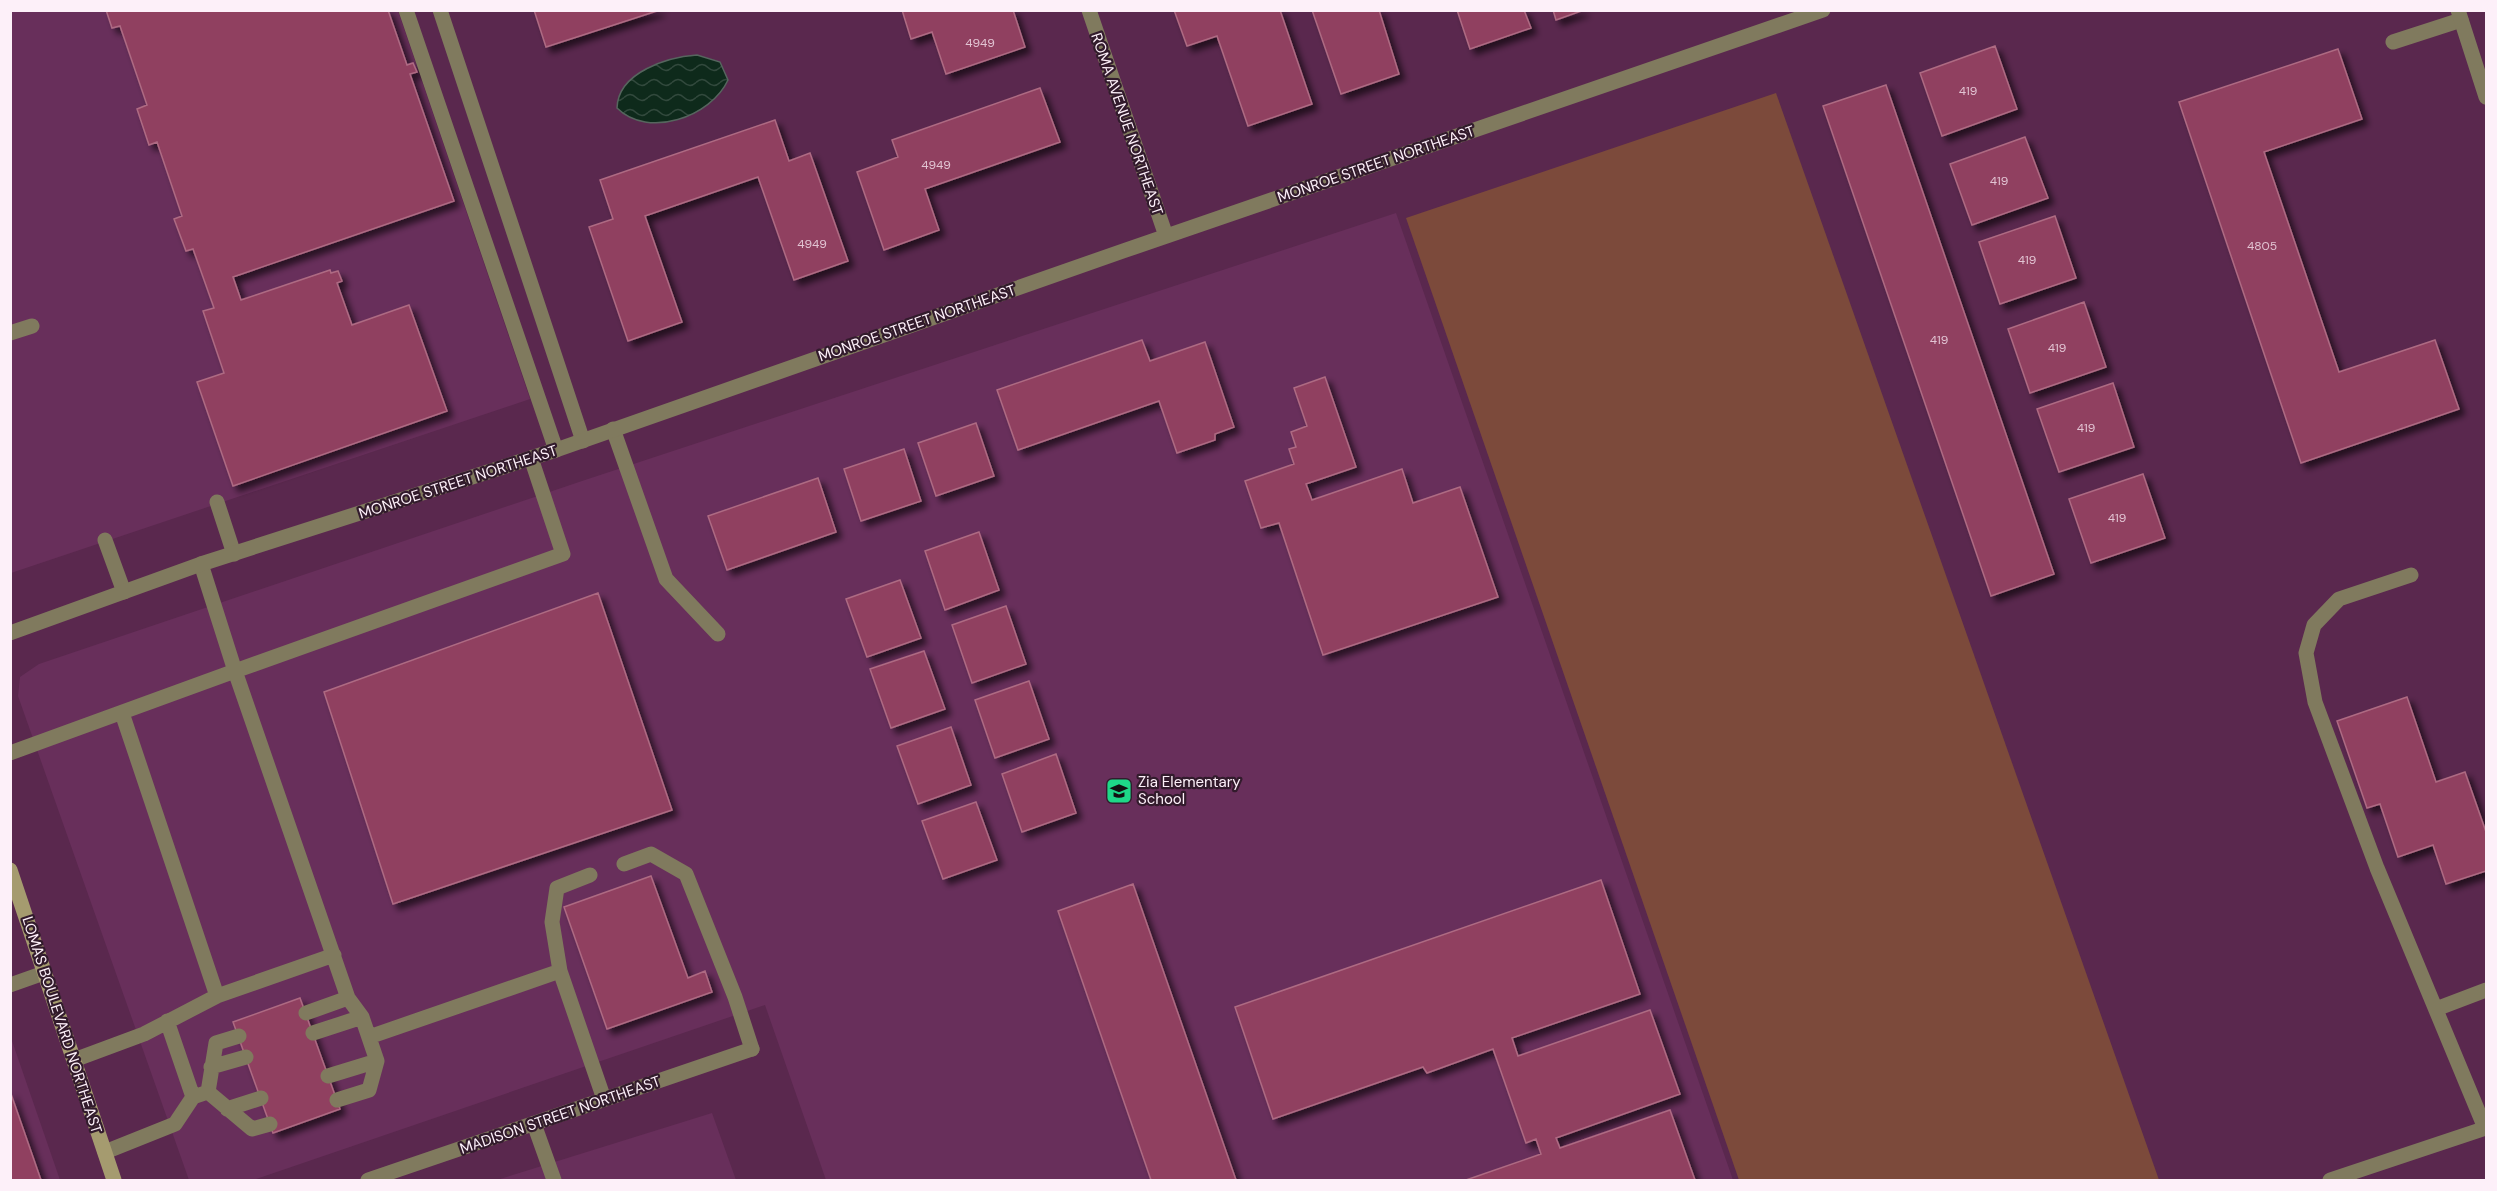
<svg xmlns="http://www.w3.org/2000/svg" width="2497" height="1191" font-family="'DM Sans',sans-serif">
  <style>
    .built { fill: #682f5b }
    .park { fill: #7c4a3b }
    .water { fill: url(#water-waves); stroke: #56655e; stroke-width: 1.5 }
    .building { fill: #904060; stroke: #ae6b83; stroke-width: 1.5; filter: url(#shadow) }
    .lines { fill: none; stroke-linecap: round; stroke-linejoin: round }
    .lane { stroke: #807a5e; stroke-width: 15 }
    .street { stroke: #807a5e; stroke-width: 15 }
    .secondary { stroke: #a59b6f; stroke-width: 15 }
    .labels { text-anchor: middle; stroke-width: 4.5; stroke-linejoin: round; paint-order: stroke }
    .number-label { font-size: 12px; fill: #e2c4d3 }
    .street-label { font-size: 15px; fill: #fdf0f9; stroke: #321b2c }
    .poi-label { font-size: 15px; fill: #fdf0f9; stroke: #321b2c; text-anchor: start }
  </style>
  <defs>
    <pattern id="water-waves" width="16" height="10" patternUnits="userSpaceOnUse" patternTransform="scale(1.5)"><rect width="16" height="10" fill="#0e2a1b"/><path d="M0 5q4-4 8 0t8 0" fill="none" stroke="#32493d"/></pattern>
    <filter id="shadow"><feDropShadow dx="5.5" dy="5.5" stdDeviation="3" flood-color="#0009"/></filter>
  </defs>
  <rect width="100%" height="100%" fill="#5a284e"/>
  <path class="built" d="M10 11H398L530 399 11 573Z
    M1396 213 1733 1180H826L765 1005 253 1180H189L18 696 20 677 39 664 585 480Z
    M11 1038 60 1180H11Z
    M712 1113 736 1180H497Z"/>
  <path class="park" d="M1776 93 2159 1180H1739L1406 218Z"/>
  <path class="water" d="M697 55 720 62 728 80C711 117 648 139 617 108 618 72 668 57 697 55Z"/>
  <path class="building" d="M106 10H388L407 65 413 63 417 72 410 74 454 201 233 277 241 300 330 270 331 273 338 271 342 281 337 283 352 325 409 305 447 411 233 486 197 382 224 373 203 311 214 308 193 249 186 251 174 219 182 216 157 142 149 145 137 109 147 105 120 26 112 28Z
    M534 10H660L546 47Z
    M902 10H1013L1025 47 946 74 932 32 911 39Z
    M1174 10H1280L1312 104 1248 126 1217 36 1187 46Z
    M1312 10H1379L1399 74 1341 94Z
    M1457 10H1524L1531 28 1470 49Z
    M1553 10H1584L1556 20Z
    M1995 46 2017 109 1942 136 1920 73Z
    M2338 49 2362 119 2264 152 2339 372 2435 340 2459 409 2301 463 2179 102Z
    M1886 85 2054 574 1991 596 1823 106Z
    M1040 88 1060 142 925 189 939 230 884 250 857 172 898 157 892 140Z
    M775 120 789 161 810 153 848 261 794 280 758 177 645 216 682 322 628 341 589 227 613 219 600 180Z
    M2025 137 2048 198 1972 225 1950 164Z
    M2055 216 2076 278 2000 304 1979 242Z
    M2084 302 2106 367 2030 393 2008 329Z
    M1142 340 1150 361 1205 342 1234 427 1215 434V440L1177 453 1159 401 1018 450 997 390Z
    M1325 377 1356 467 1306 484 1312 500 1402 469 1413 503 1460 487 1498 597 1323 655 1279 523 1261 528 1245 481 1294 464 1289 449 1296 447 1291 432 1307 426 1294 388Z
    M2113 383 2134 447 2059 472 2037 409Z
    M976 423 994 476 936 496 918 443Z
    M904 449 921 501 861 521 844 469Z
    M2143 474 2165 538 2091 563 2069 499Z
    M818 478 836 532 727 570 708 516Z
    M979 532 999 590 945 610 925 551Z
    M900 580 921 638 867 657 846 599Z
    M598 593 672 810 393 904 324 692Z
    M1006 606 1026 664 972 683 952 625Z
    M924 651 945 709 891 728 870 669Z
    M1029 681 1049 739 995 758 975 700Z
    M2407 697 2436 782 2465 772 2486 832V871L2446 884 2433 845 2398 857 2380 804 2367 808 2337 721Z
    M951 727 971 785 918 804 897 746Z
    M1056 754 1076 813 1022 832 1002 774Z
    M976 802 997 860 943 879 922 821Z
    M651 876 688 978 705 971 712 992 607 1029 564 907Z
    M1601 880 1640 994 1512 1038 1518 1056 1650 1010 1680 1094 1556 1138 1560 1148 1670 1110 1695 1180H1466L1541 1154 1536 1139 1526 1143 1493 1049 1427 1073 1423 1067 1273 1119 1235 1007Z
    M1133 884 1236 1180H1151L1058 911Z
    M300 998 340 1109 273 1133 233 1022Z
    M10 1091 41 1180H10Z"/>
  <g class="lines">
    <path class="lane" d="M406 10 556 450
      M440 10 583 441
      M2393 42 2461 20
      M10 333 32 326
      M613 429 666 579 718 634
      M217 502 234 554
      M105 540 124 592
      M2411 575 2339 599 2314 625 2306 653 2315 702 2377 868 2485 1128
      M122 713 217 996
      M10 753 235 671 201 564
      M624 864 651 854 686 874 735 997 752 1049
      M590 875 557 888 552 922 560 971 604 1099
      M10 985 44 973
      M2436 1009 2486 990
      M306 1013 348 998
      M167 1021 193 1097
      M313 1033 362 1017
      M369 1037 560 971
      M74 1060 144 1034 217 996 334 955
      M211 1067 246 1057
      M328 1076 377 1061
      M208 1092 252 1129 270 1124
      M208 1092 216 1043 239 1036
      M337 1100 369 1090 377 1061 362 1017 348 998 235 671 563 554 531 458
      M227 1109 261 1098
      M534 1124 554 1180
      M105 1152 175 1124 193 1097 208 1092"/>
    <path class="street" d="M1089 10 1166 236
      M2458 10 2486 97
      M10 633 201 564 556 450 1123 251 1823 10
      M368 1180 752 1049
      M2330 1180 2486 1128"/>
    <path class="secondary" d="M10 870 114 1180"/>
  </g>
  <defs>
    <symbol id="school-square" viewBox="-11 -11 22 22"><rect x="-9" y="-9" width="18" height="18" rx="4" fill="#1ed888" stroke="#321b2c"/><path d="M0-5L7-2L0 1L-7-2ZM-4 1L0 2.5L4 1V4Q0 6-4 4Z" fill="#111"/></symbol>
  </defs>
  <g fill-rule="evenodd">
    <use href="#school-square" x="1104" y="776" width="30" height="30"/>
  </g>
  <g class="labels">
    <g class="number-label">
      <text x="980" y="47">4949</text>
      <text x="1968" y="95">419</text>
      <text x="936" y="169">4949</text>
      <text x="1999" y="185">419</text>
      <text x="812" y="248">4949</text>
      <text x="2262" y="250">4805</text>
      <text x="2027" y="264">419</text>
      <text x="1939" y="344">419</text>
      <text x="2057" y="352">419</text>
      <text x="2086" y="432">419</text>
      <text x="2117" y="522">419</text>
    </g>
    <g class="street-label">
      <text transform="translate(1127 124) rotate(71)" y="5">ROMA AVENUE NORTHEAST</text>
      <text transform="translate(1376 164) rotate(-19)" y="5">MONROE STREET NORTHEAST</text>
      <text transform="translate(917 323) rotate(-19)" y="5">MONROE STREET NORTHEAST</text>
      <text transform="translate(458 482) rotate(-18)" y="5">MONROE STREET NORTHEAST</text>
      <text transform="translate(62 1025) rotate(72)" y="5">LOMAS BOULEVARD NORTHEAST</text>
      <text transform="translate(560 1115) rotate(-19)" y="5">MADISON STREET NORTHEAST</text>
    </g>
    <g class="poi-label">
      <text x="1138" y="787">Zia Elementary<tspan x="1138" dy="17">School</tspan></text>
    </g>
  </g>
  <rect width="2497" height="1191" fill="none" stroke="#fdf0f9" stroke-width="24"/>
</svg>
